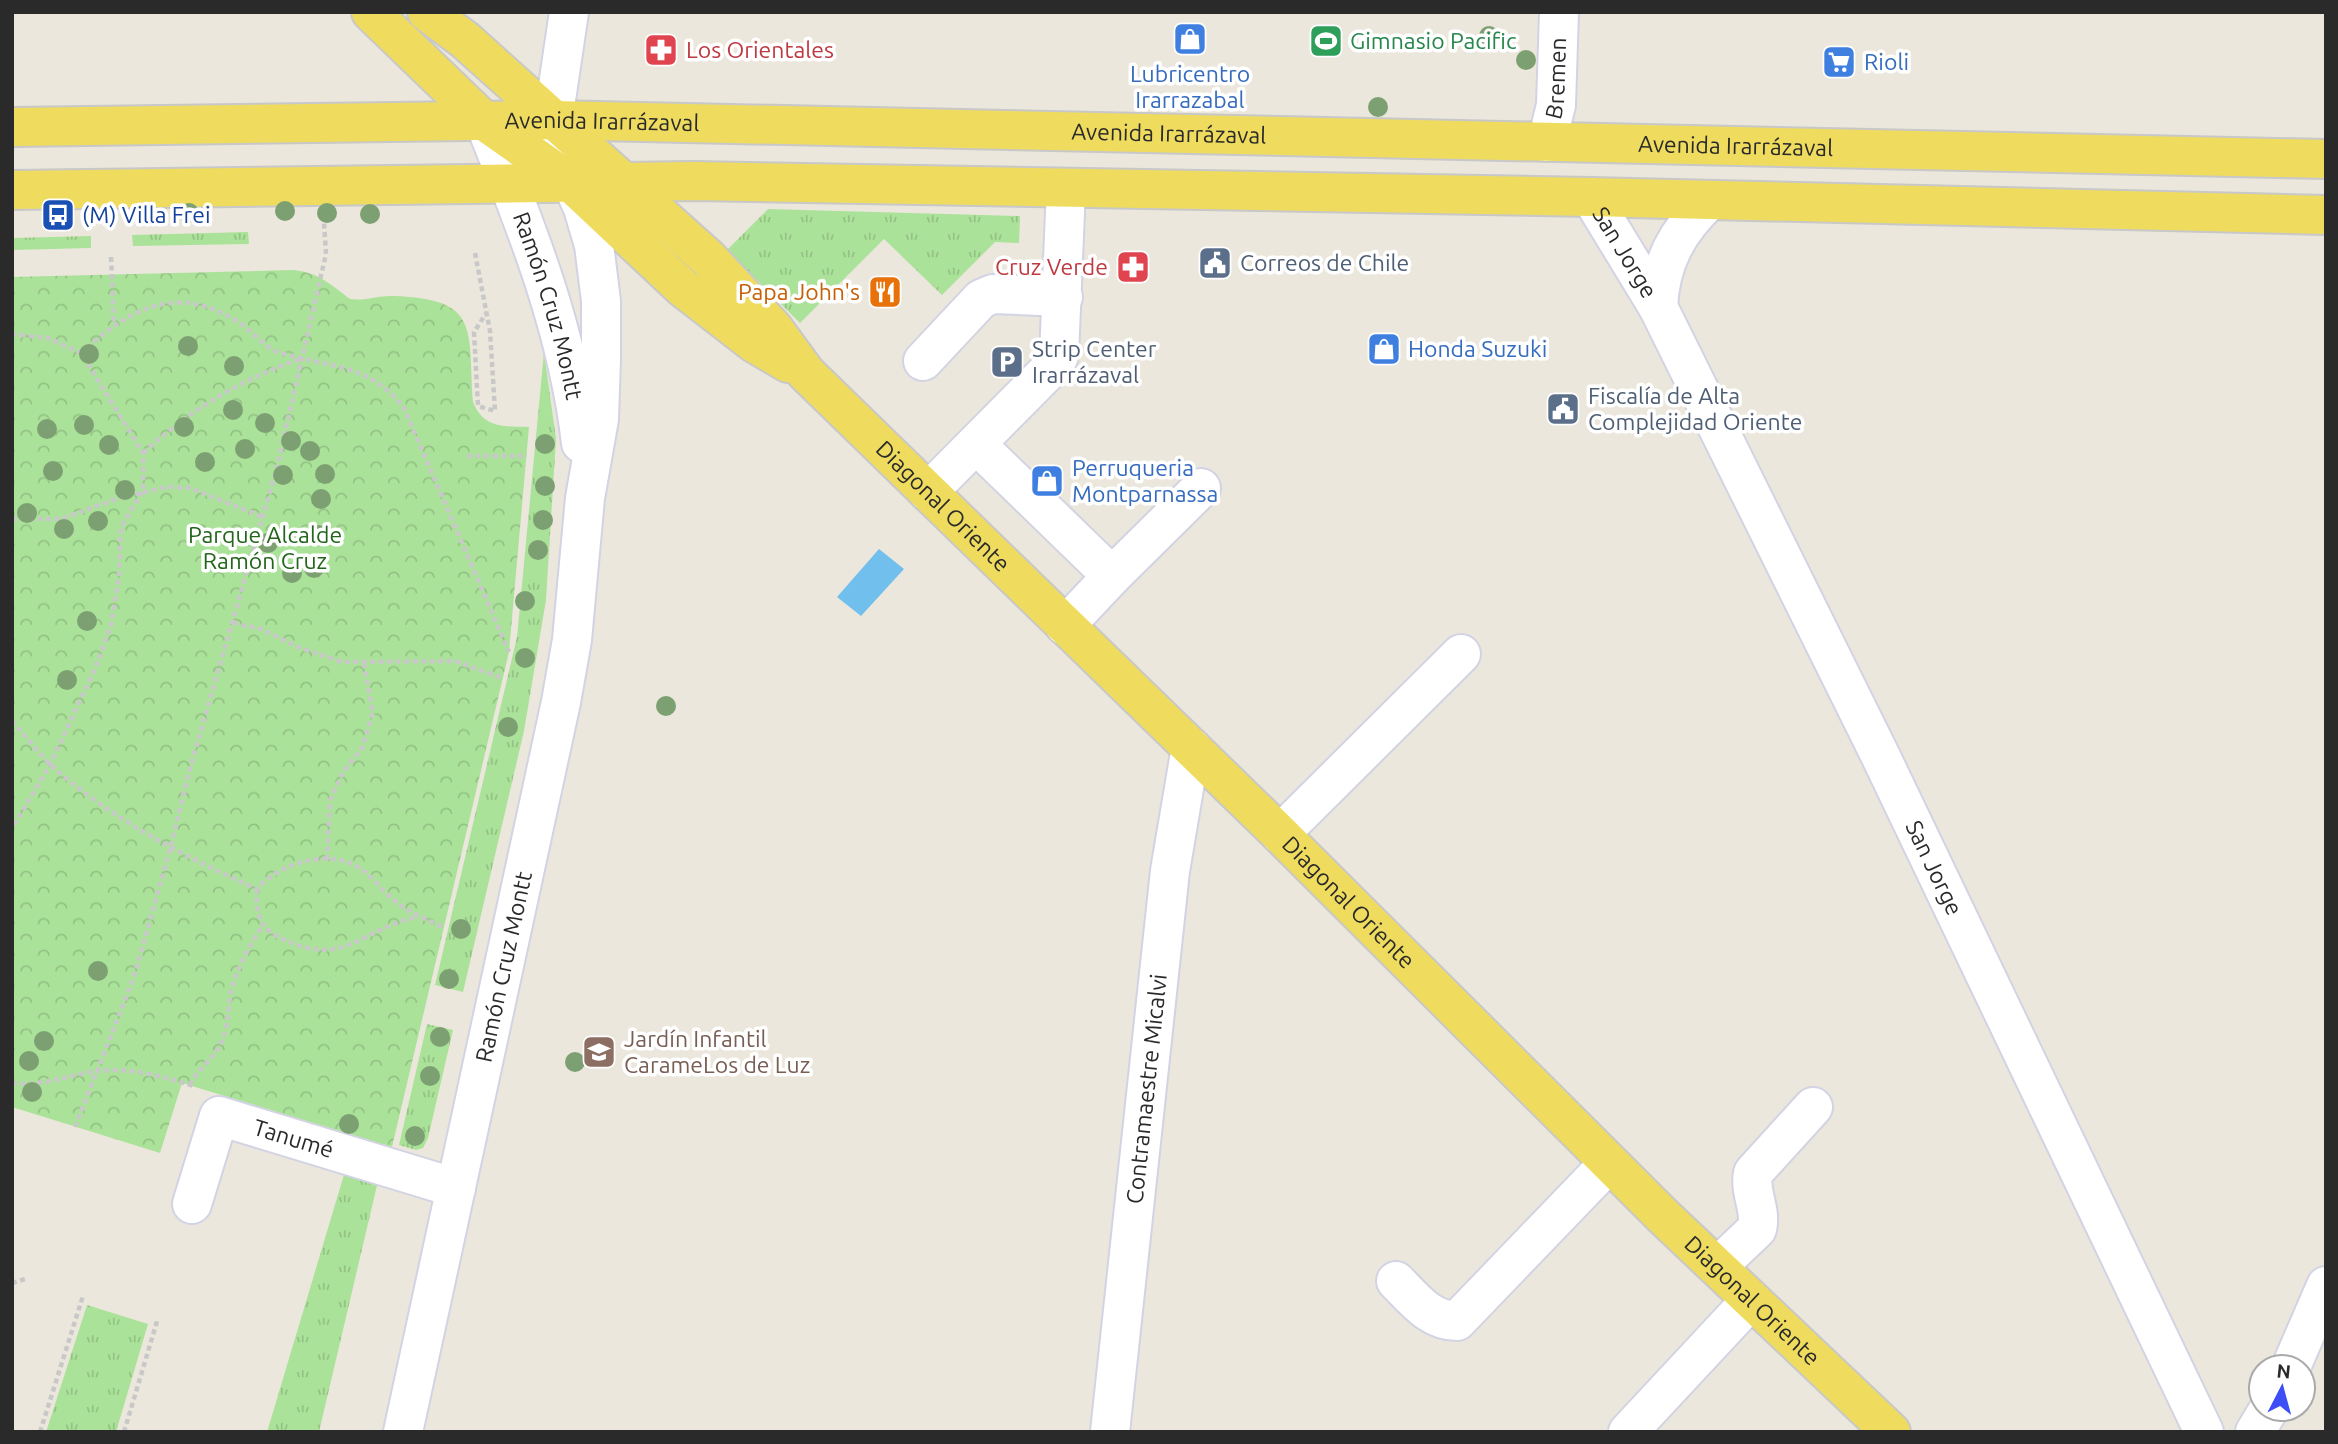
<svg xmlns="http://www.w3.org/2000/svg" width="2338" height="1444" font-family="Ubuntu,sans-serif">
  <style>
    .grass { fill: url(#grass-tufts) }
    .park { fill: url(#park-crowns) }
    .water { fill: #70bfed }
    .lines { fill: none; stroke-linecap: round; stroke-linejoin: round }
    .minor-casing { stroke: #d2d3e3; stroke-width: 42 }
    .major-casing { stroke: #c8c8c8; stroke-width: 42 }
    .path { stroke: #c8c8c8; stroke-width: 4.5; stroke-dasharray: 5 3.5; stroke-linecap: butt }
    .minor { stroke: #fff; stroke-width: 38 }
    .major { stroke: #efdc5f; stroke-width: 38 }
    .tree { fill: #7da072 }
    .labels { text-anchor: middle; stroke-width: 7; stroke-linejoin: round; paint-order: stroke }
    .leisure-label { font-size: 23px; fill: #27864d; stroke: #fff; text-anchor: start }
    .health-label { font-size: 23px; fill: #be3a42; stroke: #fff; text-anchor: start }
    .shop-label { font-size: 23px; fill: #366cbe; stroke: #fff; text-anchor: start }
    .street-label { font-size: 23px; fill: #2a2a2a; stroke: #fff }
    .transit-label { font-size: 23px; fill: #164399; stroke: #fff; text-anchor: start }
    .service-label { font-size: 23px; fill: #4e5e75; stroke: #fff; text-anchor: start }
    .food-label { font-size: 23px; fill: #c56008; stroke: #fff; text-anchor: end }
    .park-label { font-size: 23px; fill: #23661b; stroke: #fff }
    .education-label { font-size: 23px; fill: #785e54; stroke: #fff; text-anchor: start }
  </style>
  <defs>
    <pattern id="grass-tufts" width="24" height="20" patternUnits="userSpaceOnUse" patternTransform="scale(1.75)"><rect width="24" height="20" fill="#abe299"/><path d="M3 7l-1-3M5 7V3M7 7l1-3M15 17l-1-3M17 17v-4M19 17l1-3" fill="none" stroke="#93c284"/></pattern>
    <pattern id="park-crowns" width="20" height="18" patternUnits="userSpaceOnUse" patternTransform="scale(1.75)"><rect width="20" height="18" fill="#abe299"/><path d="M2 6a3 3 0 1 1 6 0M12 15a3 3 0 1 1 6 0" fill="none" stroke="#93c284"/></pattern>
  </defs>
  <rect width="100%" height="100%" fill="#ece7dc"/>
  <path class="grass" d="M768 209 1020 216 1019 243 995 242 942 295 884 239 800 323 727 250Z
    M248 232 249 244 133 246 132 235Z
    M91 236V248L12 250V238Z
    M544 352 556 439 546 600 524 731 463 992 435 985 517 637Z
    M427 1024 453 1030 428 1138 423 1148 416 1150 399 1145Z
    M346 1168 379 1177 319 1432H267Z
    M87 1305 148 1324 116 1432H46Z"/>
  <path class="park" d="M294 270C319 273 330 284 350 299 366 301 379 295 394 296 481 299 468 329 473 402 484 429 504 426 529 427L509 652 392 1147 182 1083 160 1153 12 1107V277Z"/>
  <path class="water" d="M879 549 904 569 861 616 837 597Z"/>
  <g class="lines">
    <defs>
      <g id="minor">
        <path id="s1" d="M484 121C526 226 568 330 581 443"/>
        <path id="s2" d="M1547 142 1556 105 1559 12"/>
        <path id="s3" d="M1591 197 1658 307 1881 757 2204 1432"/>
        <path d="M1658 307C1660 263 1677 231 1709 201"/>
        <path d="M923 361 981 299 993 294 1063 297"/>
        <path d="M976 444 1112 576 1065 626"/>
        <path d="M928 492 1054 365 1059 356 1066 188"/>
        <path d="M1112 576 1201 488"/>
        <path d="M1280 834 1461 654"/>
        <path id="s4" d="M192 1204 219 1116 456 1188"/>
        <path d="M1717 1267 1757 1229C1762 1210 1749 1193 1753 1173L1813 1107"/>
        <path d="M1396 1281C1414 1299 1430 1321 1457 1321L1609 1163"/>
        <path d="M2291 1367 2326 1286"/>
        <path id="s5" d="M403 1432 561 702 572 640 585 498 599 419 601 359V301L594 245 583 208 562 161 553 120 569 12"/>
        <path id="s6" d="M1110 1432 1170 871 1191 747"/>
        <path d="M1628 1432 1751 1300"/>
        <path d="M2255 1432 2269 1409"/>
      </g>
      <g id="major">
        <path d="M371 12 484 121 569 181 683 288 754 343 788 363"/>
        <path id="s7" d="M427 12 465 40 709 259 773 328 806 373 1280 834 1663 1216 1891 1432"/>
        <path id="s8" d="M12 127 553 120 2326 159"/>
        <path d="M12 190 694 181 1591 197 2326 215"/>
      </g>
    </defs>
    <use href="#minor" class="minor-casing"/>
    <use href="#major" class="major-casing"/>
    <path class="path" d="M475 253 490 331 495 411 478 406 474 332 487 312
      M111 257 114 323
      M12 334 48 338 81 353 143 453V491L121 527 119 577 111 625 97 664 50 765 12 828
      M81 353C130 309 176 282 238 322 253 331 264 348 281 353 331 368 369 363 404 408L509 652
      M143 453C189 411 242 378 301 359
      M467 456H527
      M12 519H61L116 499 166 487 190 488 263 517
      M233 623 261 629 298 647 342 662 455 661 502 678
      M12 721C25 735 37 752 51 765 109 818 185 857 257 889 280 863 328 848 360 868 372 876 381 889 391 898 406 911 425 919 443 927
      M327 860 330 800 343 772 362 748 373 713 364 664
      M257 889C256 916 259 929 285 940 345 968 362 928 418 917
      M12 1083C44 1087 69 1074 98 1071 130 1067 164 1077 194 1086
      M190 1085C197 1069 212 1061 220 1045 229 1027 227 1011 231 992 236 969 250 946 262 926
      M75 1127 134 977 171 846 189 772 277 467 326 254 324 223
      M12 1283 25 1279
      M40 1432 83 1296
      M124 1432 158 1318"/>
    <use href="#minor" class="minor"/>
    <use href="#major" class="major"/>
  </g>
  <g class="tree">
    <circle cx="1489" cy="36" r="10"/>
    <circle cx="1526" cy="60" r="10"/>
    <circle cx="1378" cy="107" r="10"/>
    <circle cx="285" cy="211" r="10"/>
    <circle cx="189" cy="213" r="10"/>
    <circle cx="327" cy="213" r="10"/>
    <circle cx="370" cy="214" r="10"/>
    <circle cx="188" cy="346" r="10"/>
    <circle cx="89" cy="354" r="10"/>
    <circle cx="234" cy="366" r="10"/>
    <circle cx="233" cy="410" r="10"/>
    <circle cx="265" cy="423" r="10"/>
    <circle cx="84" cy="425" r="10"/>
    <circle cx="184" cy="427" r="10"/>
    <circle cx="47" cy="429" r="10"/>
    <circle cx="291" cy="441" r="10"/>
    <circle cx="545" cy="444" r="10"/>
    <circle cx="109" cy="445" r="10"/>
    <circle cx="245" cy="449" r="10"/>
    <circle cx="310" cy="451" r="10"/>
    <circle cx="205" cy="462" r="10"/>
    <circle cx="53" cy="471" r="10"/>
    <circle cx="325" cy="474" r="10"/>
    <circle cx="283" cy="475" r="10"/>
    <circle cx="545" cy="486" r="10"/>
    <circle cx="125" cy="490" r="10"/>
    <circle cx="321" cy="499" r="10"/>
    <circle cx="27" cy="513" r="10"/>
    <circle cx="543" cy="520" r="10"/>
    <circle cx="98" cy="521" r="10"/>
    <circle cx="64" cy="529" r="10"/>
    <circle cx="318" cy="535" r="10"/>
    <circle cx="268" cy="543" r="10"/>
    <circle cx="538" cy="550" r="10"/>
    <circle cx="314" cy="568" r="10"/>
    <circle cx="292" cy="573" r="10"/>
    <circle cx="525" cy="601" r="10"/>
    <circle cx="87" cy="621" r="10"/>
    <circle cx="525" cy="658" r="10"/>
    <circle cx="67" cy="680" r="10"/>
    <circle cx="666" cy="706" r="10"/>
    <circle cx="508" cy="727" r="10"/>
    <circle cx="461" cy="929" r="10"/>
    <circle cx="98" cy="971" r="10"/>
    <circle cx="449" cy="979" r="10"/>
    <circle cx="440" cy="1037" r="10"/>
    <circle cx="44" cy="1041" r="10"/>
    <circle cx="29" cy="1061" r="10"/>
    <circle cx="575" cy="1062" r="10"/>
    <circle cx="430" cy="1076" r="10"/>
    <circle cx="32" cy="1092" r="10"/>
    <circle cx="349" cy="1124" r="10"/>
    <circle cx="415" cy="1136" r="10"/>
  </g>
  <defs>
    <symbol id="shop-square" viewBox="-11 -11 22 22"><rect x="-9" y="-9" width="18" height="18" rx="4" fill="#3f7fe0" stroke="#fff"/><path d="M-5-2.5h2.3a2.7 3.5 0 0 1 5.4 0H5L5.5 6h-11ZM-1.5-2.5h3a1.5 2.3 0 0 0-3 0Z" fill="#fff"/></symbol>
    <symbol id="stadium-square" viewBox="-11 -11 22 22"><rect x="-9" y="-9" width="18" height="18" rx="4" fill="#2e9e5b" stroke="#fff"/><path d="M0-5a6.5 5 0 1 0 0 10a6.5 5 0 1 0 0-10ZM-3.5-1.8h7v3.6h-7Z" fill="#fff"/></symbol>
    <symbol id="pharmacy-square" viewBox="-11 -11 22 22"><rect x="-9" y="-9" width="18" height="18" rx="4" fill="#e0444e" stroke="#fff"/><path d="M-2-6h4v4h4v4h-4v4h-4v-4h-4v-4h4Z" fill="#fff"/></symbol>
    <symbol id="supermarket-square" viewBox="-11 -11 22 22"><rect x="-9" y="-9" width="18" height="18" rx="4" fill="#3f7fe0" stroke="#fff"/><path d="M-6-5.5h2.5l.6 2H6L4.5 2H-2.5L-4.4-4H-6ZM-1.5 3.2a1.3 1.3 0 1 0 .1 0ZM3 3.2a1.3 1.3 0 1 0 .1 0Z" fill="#fff"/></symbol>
    <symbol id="bus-square" viewBox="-11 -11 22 22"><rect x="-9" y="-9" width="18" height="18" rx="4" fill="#1a4fb4" stroke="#fff"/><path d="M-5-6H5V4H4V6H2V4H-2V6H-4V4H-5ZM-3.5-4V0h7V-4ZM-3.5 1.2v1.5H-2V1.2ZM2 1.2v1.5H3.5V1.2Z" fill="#fff"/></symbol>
    <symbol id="civic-square" viewBox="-11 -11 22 22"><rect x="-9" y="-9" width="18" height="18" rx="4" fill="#5c6f8a" stroke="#fff"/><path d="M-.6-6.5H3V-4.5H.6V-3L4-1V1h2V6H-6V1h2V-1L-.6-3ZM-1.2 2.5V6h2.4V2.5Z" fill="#fff"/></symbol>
    <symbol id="restaurant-square" viewBox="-11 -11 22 22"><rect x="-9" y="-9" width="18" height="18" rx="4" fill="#e8710a" stroke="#fff"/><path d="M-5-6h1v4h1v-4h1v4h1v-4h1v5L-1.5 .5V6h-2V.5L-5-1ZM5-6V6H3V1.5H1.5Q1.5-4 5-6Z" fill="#fff"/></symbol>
    <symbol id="parking-square" viewBox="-11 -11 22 22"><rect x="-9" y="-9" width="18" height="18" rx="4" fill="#5c6f8a" stroke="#fff"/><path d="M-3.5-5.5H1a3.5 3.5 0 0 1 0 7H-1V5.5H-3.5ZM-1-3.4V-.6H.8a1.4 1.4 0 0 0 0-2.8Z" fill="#fff"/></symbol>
    <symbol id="school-square" viewBox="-11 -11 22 22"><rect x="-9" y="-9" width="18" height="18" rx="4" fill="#8d6e63" stroke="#fff"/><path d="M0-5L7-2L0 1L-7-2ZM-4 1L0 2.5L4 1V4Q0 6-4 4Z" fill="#fff"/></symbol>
  </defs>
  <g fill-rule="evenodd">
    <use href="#shop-square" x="1171" y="20" width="38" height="38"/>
    <use href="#stadium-square" x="1307" y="22" width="38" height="38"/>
    <use href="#pharmacy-square" x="642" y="31" width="38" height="38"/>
    <use href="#supermarket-square" x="1820" y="43" width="38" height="38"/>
    <use href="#bus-square" x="39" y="196" width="38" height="38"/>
    <use href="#civic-square" x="1196" y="244" width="38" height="38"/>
    <use href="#pharmacy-square" x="1114" y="248" width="38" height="38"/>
    <use href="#restaurant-square" x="866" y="273" width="38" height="38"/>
    <use href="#shop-square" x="1365" y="330" width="38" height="38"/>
    <use href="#parking-square" x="988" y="343" width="38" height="38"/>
    <use href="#civic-square" x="1544" y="390" width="38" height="38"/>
    <use href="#shop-square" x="1028" y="462" width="38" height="38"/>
    <use href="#school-square" x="580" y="1033" width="38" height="38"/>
  </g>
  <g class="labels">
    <g class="leisure-label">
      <text x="1350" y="49">Gimnasio Pacific</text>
    </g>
    <g class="health-label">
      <text x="686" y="58">Los Orientales</text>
      <text x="1108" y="275" text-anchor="end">Cruz Verde</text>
    </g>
    <g class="shop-label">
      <text x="1864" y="70">Rioli</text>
      <text x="1190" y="82" text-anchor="middle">Lubricentro<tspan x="1190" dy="26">Irarrazabal</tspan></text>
      <text x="1408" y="357">Honda Suzuki</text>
      <text x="1072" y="476">Perruqueria<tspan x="1072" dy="26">Montparnassa</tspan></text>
    </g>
    <g class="street-label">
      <text dy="8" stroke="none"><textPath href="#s2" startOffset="65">Bremen</textPath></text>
      <text dy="8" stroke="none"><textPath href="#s8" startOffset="590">Avenida Irarrázaval</textPath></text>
      <text dy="8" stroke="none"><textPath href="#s8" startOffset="1157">Avenida Irarrázaval</textPath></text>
      <text dy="8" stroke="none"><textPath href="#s8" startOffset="1724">Avenida Irarrázaval</textPath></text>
      <text dy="8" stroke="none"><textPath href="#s3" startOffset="65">San Jorge</textPath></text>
      <text dy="8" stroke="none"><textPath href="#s1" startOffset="196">Ramón Cruz Montt</textPath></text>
      <text dy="8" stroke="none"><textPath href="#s7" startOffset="716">Diagonal Oriente</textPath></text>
      <text dy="8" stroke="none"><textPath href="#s3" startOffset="754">San Jorge</textPath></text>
      <text dy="8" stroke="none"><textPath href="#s7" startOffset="1283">Diagonal Oriente</textPath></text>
      <text dy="8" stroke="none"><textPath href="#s5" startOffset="476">Ramón Cruz Montt</textPath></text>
      <text dy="8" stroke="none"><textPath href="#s6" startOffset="345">Contramaestre Micalvi</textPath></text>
      <text dy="8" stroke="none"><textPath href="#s4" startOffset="170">Tanumé</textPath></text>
      <text dy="8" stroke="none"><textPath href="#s7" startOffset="1850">Diagonal Oriente</textPath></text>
    </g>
    <g class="transit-label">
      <text x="82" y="223">(M) Villa Frei</text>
    </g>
    <g class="service-label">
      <text x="1240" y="271">Correos de Chile</text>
      <text x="1032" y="357">Strip Center<tspan x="1032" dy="26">Irarrázaval</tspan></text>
      <text x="1588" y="404">Fiscalía de Alta<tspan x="1588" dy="26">Complejidad Oriente</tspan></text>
    </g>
    <g class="food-label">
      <text x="860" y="300">Papa John's</text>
    </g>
    <g class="park-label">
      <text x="265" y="543">Parque Alcalde<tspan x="265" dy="26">Ramón Cruz</tspan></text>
    </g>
    <g class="education-label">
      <text x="624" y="1047">Jardín Infantil<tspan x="624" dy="26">CarameLos de Luz</tspan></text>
    </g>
  </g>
  <rect width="2338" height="1444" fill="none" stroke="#2a2a2a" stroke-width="28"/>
  <g transform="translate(2282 1388) rotate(6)"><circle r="33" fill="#ffffff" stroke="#aaaaaa" stroke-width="2"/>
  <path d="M0-5L12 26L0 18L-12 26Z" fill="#3e4ef7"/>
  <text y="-10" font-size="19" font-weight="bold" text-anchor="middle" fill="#2a2a2a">N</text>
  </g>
</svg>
